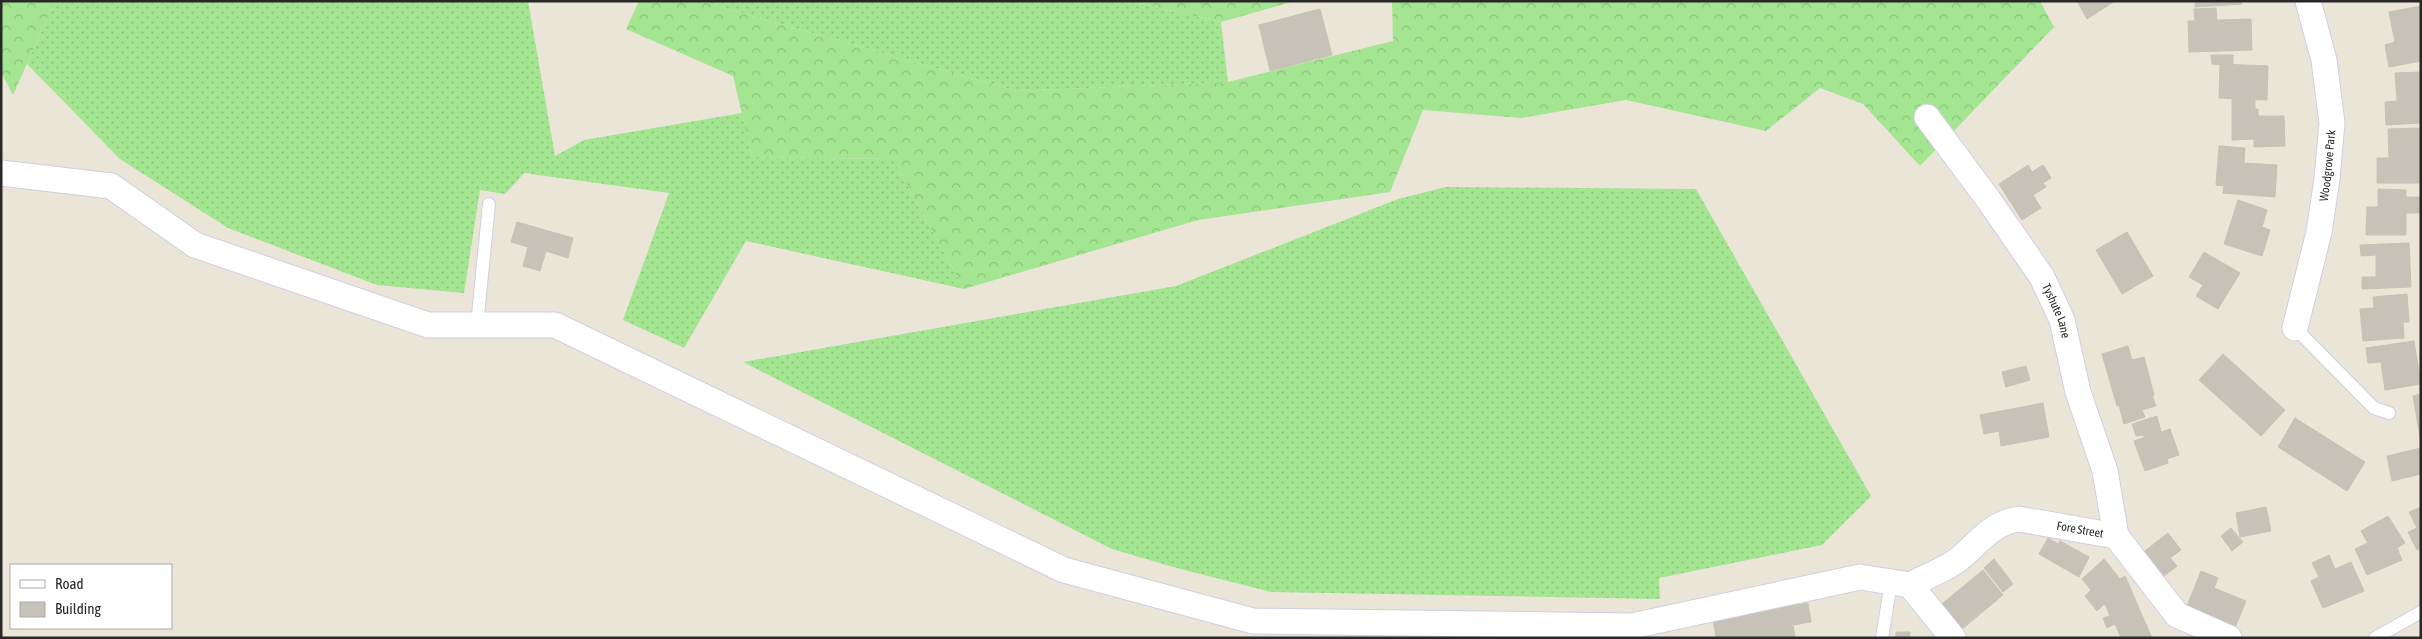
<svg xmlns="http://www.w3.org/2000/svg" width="2422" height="639" font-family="'Asap Condensed',sans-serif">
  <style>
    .grass { fill: url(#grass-dots) }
    .forest { fill: url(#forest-crowns) }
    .building { fill: #c6c2b8; stroke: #c6c2b2 }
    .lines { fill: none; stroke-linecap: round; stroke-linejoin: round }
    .service-casing { stroke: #cdcfe2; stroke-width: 14 }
    .minor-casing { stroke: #cdcfe2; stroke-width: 27 }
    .service { stroke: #fff; stroke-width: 12 }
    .minor { stroke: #fff; stroke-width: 25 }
    .labels { text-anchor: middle; stroke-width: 4; stroke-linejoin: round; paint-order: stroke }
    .street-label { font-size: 12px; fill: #282828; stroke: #fff }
  </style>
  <defs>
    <pattern id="grass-dots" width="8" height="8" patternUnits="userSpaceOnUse" patternTransform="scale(1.25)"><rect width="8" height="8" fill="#a3e591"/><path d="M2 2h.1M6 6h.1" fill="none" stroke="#8cc47d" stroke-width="1.8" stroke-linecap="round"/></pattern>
    <pattern id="forest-crowns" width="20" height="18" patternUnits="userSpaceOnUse" patternTransform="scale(1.25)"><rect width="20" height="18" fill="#a3e591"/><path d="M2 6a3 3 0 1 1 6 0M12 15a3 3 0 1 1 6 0" fill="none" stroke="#8cc47d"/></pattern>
  </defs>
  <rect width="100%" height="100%" fill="#ebe5d8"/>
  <path class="grass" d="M55 1H528L555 156 584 140 742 113 752 157 893 159 964 289 746 241 684 348 623 320 669 193 524 173 505 194 480 190 464 293 377 285 228 228 120 159 27 64Z
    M700 1H1129L1221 22 1228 82 1016 91Z
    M1446 187 1696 189 1871 496 1822 545 1659 578 1660 599 1271 592 1173 567 1112 549 743 362 1176 286 1398 199Z"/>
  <path class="forest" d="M1 1H55L13 95 1 72Z
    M639 1H700L1016 91 1228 82 1393 41 1392 1H2040L2054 27 1920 166 1863 104 1820 88 1766 131 1626 100 1521 118 1423 110 1390 192 1198 220 964 289 893 159 752 157 733 76 626 29Z
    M1129 1H1295L1221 22Z"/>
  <path class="building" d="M2077 1H2115L2087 19Z
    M2195 1H2241L2242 4 2195 7Z
    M2421 6V61L2389 67 2385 45 2395 42 2389 12Z
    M2216 8 2217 20 2195 21 2194 9Z
    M1320 9 1332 55 1270 71 1259 25Z
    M2251 19 2252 50 2189 52 2188 21Z
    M2211 55H2233V65L2212 64Z
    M2220 64 2268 66 2267 100 2219 98Z
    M2421 72V123L2386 125 2385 102 2397 101 2395 73Z
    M2232 99H2255V109H2232Z
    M2232 109H2258V116H2284L2285 146 2254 147V139L2232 140Z
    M2421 128V183H2377V158H2389L2388 129Z
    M2219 146 2245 148 2244 163 2277 165 2275 197 2223 193 2224 186 2216 185Z
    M2028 165 2032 172 2043 165 2051 178 2043 183 2046 187 2033 195 2041 208 2022 220 1999 184Z
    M2378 189 2406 190V197H2421V213H2406V235H2366L2367 207H2378Z
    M2238 200 2267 210 2262 227 2270 230 2262 256 2224 244Z
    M517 222 573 238 568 258 546 251 540 271 523 266 528 247 511 242Z
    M2127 232 2153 276 2122 294 2096 250Z
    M2409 243 2411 287 2362 289V277H2376V255L2361 256 2360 245Z
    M2204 252 2240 273 2218 309 2196 296 2203 285 2189 277Z
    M2407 294 2409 322H2403L2404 338 2363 341 2360 309 2374 308 2373 297Z
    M2414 341 2421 384 2385 390 2381 362 2368 363 2366 348Z
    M2128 346 2132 360 2144 357 2154 395 2117 406 2102 354Z
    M2223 354 2285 410 2261 436 2199 380Z
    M2026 366 2030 380 2006 387 2002 372Z
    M2421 394V443L2413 396Z
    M2152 395 2156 406 2142 410 2145 417 2124 424 2119 405Z
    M2043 403 2049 437 2001 446 1999 431 1984 434 1980 415Z
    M2157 416 2161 432 2144 437 2143 435 2136 436 2132 424Z
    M2295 418 2365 462 2347 491 2278 447Z
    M2170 429 2179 455 2167 459 2168 463 2145 471 2134 441Z
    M2421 448V474L2392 481 2387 456Z
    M2266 507 2271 531 2240 537 2236 513Z
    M2421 507V548L2417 550 2408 532 2417 528 2409 512Z
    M2388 516 2405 543 2397 548 2402 560 2367 575 2355 549 2368 543 2361 531Z
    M2231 528 2243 542 2232 551 2221 536Z
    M2168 533 2181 550 2170 558 2177 566 2160 579 2141 554Z
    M2048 538 2058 544 2060 541 2089 557 2079 577 2039 554Z
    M2329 555 2335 569 2351 562 2364 591 2323 608 2311 581 2319 577 2312 563Z
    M1994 559 2013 584 2003 592 1984 568Z
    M2104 559 2120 579 2125 576 2152 638H2121L2115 624 2107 628 2103 618 2110 616 2106 606 2104 604 2097 611 2085 596 2091 590 2082 579Z
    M1983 570 2003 595 1962 629 1942 604Z
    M2201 571 2218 578 2214 588 2246 601 2234 630 2185 611Z
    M1808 603 1811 622 1793 625 1795 638H1716L1713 619Z
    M1896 632H1910L1909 638H1896Z"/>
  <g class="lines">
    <defs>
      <path id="service" d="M477 325 489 204
        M2295 328 2374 408 2389 413
        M1882 638 1891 582
        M2375 638 2421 612"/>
      <g id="minor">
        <path id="s1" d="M1927 117 1988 199 2042 277 2062 320 2078 392 2105 471 2116 536"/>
        <path d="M1 173 111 186 195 245 428 325H555L1064 570 1253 621 1632 626 1860 577 1910 585 1953 638"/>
        <path id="s2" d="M2295 328 2319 232 2327 179 2332 123 2324 60 2308 1"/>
        <path id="s3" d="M1910 585C1925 577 1945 570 1959 559 1979 543 1991 523 2019 519L2116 536 2177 615 2229 638"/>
      </g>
    </defs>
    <use href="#service" class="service-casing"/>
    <use href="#minor" class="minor-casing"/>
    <use href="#service" class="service"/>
    <use href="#minor" class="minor"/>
  </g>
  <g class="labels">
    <g class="street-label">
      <text dy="4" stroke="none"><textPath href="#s2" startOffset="166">Woodgrove Park</textPath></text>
      <text dy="4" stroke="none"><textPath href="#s1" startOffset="234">Tyshute Lane</textPath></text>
      <text dy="4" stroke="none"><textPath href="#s3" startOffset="191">Fore Street</textPath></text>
    </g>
  </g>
  <rect width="2422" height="639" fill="none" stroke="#282828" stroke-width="5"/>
  <rect x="10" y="564" width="162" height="65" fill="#ffffff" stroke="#a9a9a9"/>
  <rect x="20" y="580" width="25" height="8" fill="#ffffff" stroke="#a9a9a9"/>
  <text x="55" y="589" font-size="15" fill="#282828">Road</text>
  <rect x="20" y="602" width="25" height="15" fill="#c6c2b8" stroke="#a9a9a9"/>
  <text x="55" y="614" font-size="15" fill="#282828">Building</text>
</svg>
